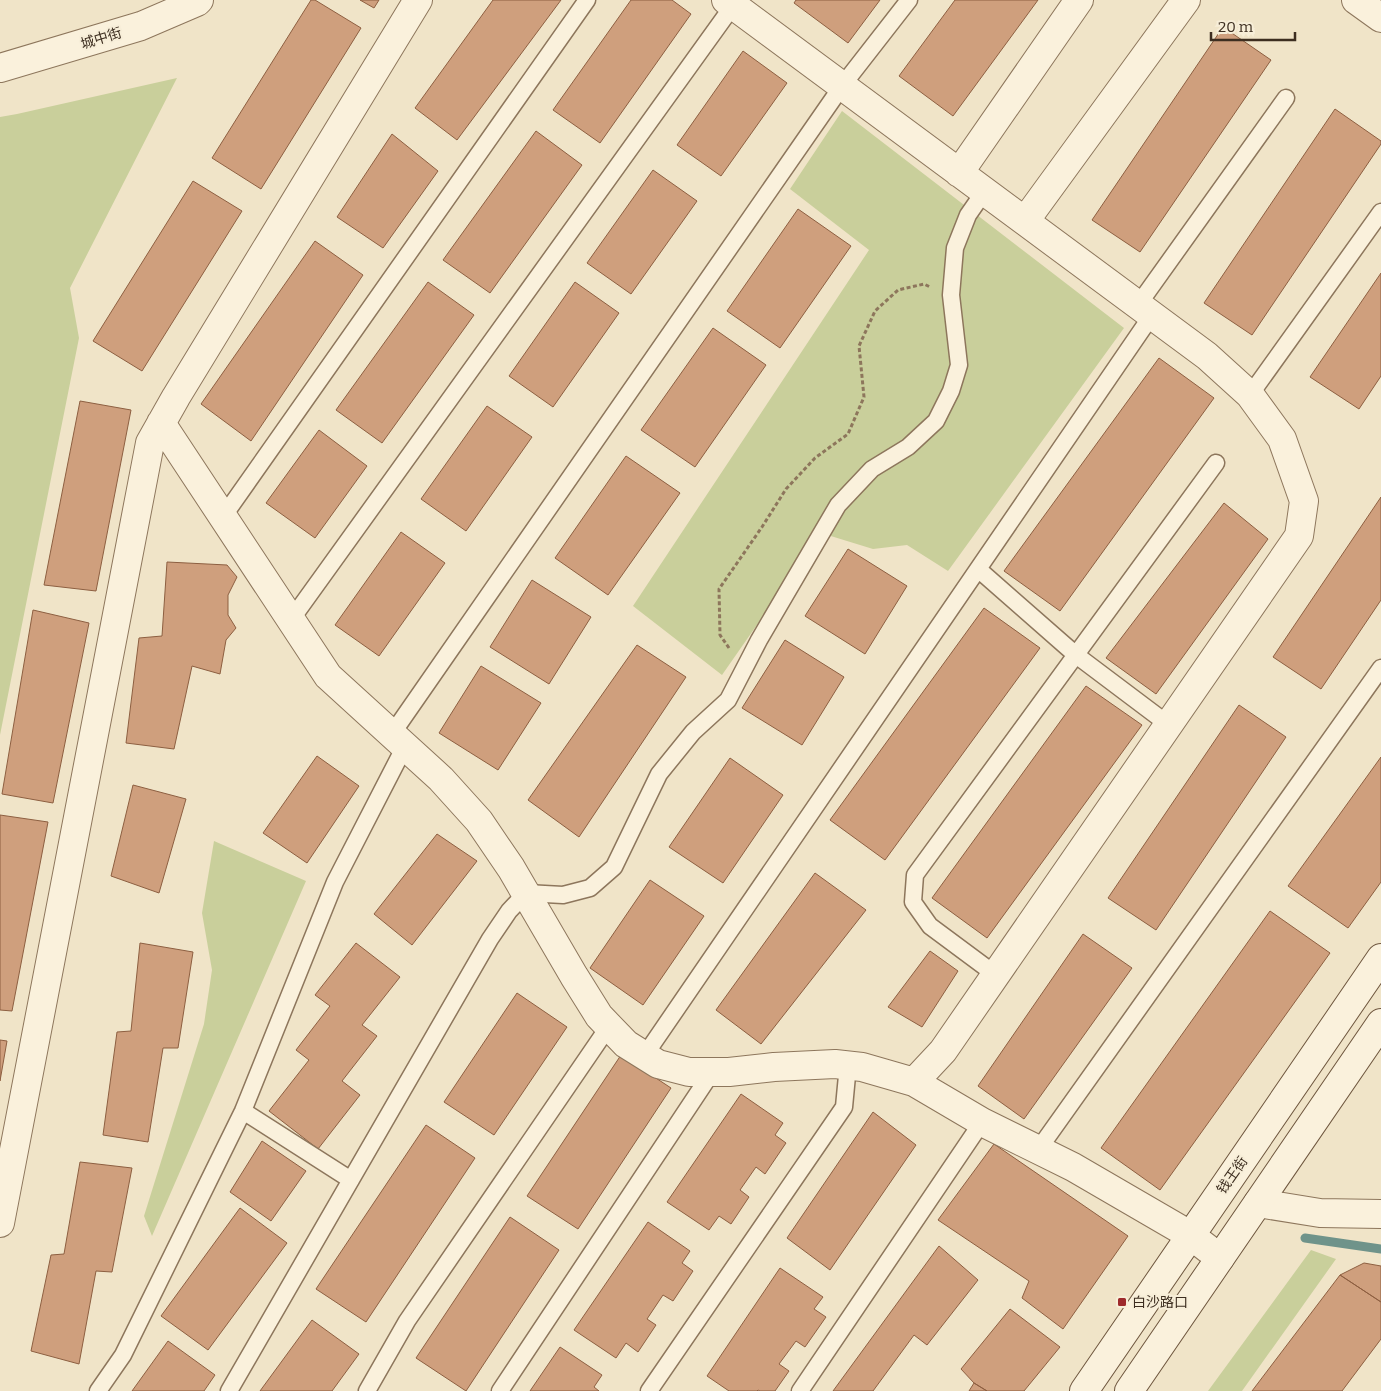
<svg xmlns="http://www.w3.org/2000/svg" width="1381" height="1391" font-family="Bitter,'Noto Sans SC',serif">
  <style>
    .green { fill: #c9cf9b }
    .lines { fill: none; stroke-linecap: round; stroke-linejoin: round }
    .stream { stroke: #6f938a; stroke-width: 9 }
    .building { fill: #cf9f7d; stroke: #8d5f41 }
    .service-casing { stroke: #8d765c; stroke-width: 19 }
    .minor-casing { stroke: #8d765c; stroke-width: 30 }
    .tertiary-casing { stroke: #8d765c; stroke-width: 30 }
    .secondary-casing { stroke: #6f573f; stroke-width: 30 }
    .path { stroke: #8d765c; stroke-width: 3; stroke-dasharray: 4 2.5; stroke-linecap: butt }
    .service { stroke: #faf1dc; stroke-width: 16 }
    .minor { stroke: #faf1dc; stroke-width: 28 }
    .tertiary { stroke: #faf1dc; stroke-width: 28 }
    .secondary { stroke: #faf1dc; stroke-width: 28 }
    .poi-dot { fill: #9e2a2b; stroke: #f7eed8; stroke-width: 2 }
    .labels { text-anchor: middle; stroke-width: 4; stroke-linejoin: round; paint-order: stroke }
    .street-label { font-size: 14px; fill: #3d2e20; stroke: #f7eed8 }
    .poi-label { font-size: 14px; fill: #3d2e20; stroke: #f7eed8; text-anchor: start }
  </style>
  <rect width="100%" height="100%" fill="#f0e4c8"/>
  <path class="green" d="M177 78 70 288 79 338 0 735V117L17 114Z
    M842 111 1124 328 948 571 907 545 873 549 821 533 722 675 633 606 869 250 790 189Z
    M214 841 306 881 152 1236 144 1216 204 1024 212 970 202 913Z
    M1311 1250 1336 1259 1242 1391H1208Z"/>
  <g class="lines">
    <path class="stream" d="M1305 1238 1381 1249"/>
  </g>
  <path class="building" d="M311 0H315L361 28 261 189 212 158Z
    M360 0H379L374 8Z
    M493 0H561L457 140 415 108Z
    M631 0H672L691 14 600 143 553 110Z
    M796 0H880L848 43 794 3Z
    M955 0H1038L953 116 899 76Z
    M1223 27 1271 60 1140 252 1092 220Z
    M743 51 787 83 721 176 677 145Z
    M1335 109 1381 141V144L1252 335 1204 303Z
    M536 131 582 165 490 293 443 260Z
    M392 134 438 171 383 248 337 217Z
    M653 170 697 201 631 294 587 263Z
    M193 181 242 211 142 371 93 341Z
    M798 209 851 246 780 348 727 311Z
    M315 241 363 275 251 441 201 404Z
    M1381 273V376L1359 409 1310 377Z
    M428 282 474 315 382 443 336 410Z
    M575 282 619 313 553 407 509 376Z
    M713 328 766 365 695 467 641 430Z
    M1159 358 1214 398 1060 611 1004 571Z
    M80 401 131 410 96 591 44 585Z
    M487 406 532 437 466 531 421 499Z
    M319 430 367 466 315 538 266 503Z
    M626 456 680 493 608 595 555 558Z
    M1381 497V600L1321 689 1273 657Z
    M1224 503 1268 539 1156 694 1106 658Z
    M401 532 445 563 379 656 335 625Z
    M848 549 907 586 865 654 805 616Z
    M167 562 227 565 237 577 228 595V615L236 628 226 640 220 674 192 666 174 749 126 743 139 638 162 636Z
    M532 580 591 617 549 684 490 647Z
    M984 608 1040 648 885 860 830 820Z
    M33 610 89 623 53 803 2 794Z
    M785 640 844 677 802 745 742 708Z
    M637 645 686 677 579 837 528 800Z
    M481 666 541 703 498 770 439 733Z
    M1086 686 1142 725 987 938 932 898Z
    M1239 705 1286 737 1156 930 1108 898Z
    M317 756 359 786 307 863 263 833Z
    M1381 757V882L1348 928 1288 886Z
    M730 758 783 795 723 883 669 847Z
    M133 785 186 799 159 893 111 876Z
    M0 815 48 822 12 1011 0 1010Z
    M437 834 477 861 412 945 374 914Z
    M815 873 866 910 761 1044 716 1010Z
    M650 880 704 916 643 1005 590 968Z
    M1270 911 1330 953 1160 1190 1101 1148Z
    M1083 934 1132 968 1024 1119 978 1086Z
    M140 943 193 952 178 1048H163L148 1142 103 1135 117 1032 131 1031Z
    M356 943 400 977 362 1025 377 1036 342 1081 360 1095 318 1149 269 1111 309 1060 296 1050 330 1006 315 995Z
    M930 951 958 971 922 1027 888 1007Z
    M517 993 567 1027 494 1135 444 1102Z
    M0 1040 7 1041 0 1081Z
    M621 1055 671 1088 578 1229 527 1196Z
    M741 1094 783 1123 775 1135 786 1143 765 1174 756 1167 740 1190 749 1197 731 1224 719 1216 709 1230 667 1202Z
    M873 1112 916 1145 830 1270 787 1238Z
    M426 1125 475 1158 366 1322 316 1289Z
    M262 1141 306 1171 271 1221 230 1192Z
    M994 1144 1128 1236 1063 1329 1022 1298 1029 1281 938 1220Z
    M80 1162 132 1168 112 1272 96 1271 79 1364 31 1351 51 1255 64 1254Z
    M240 1208 287 1243 208 1350 161 1316Z
    M510 1217 559 1250 466 1391 416 1358Z
    M648 1222 690 1251 682 1263 693 1271 673 1301 663 1295 647 1319 656 1325 638 1352 626 1343 616 1358 574 1330Z
    M939 1246 978 1280 927 1345 914 1335 873 1391H833Z
    M1364 1263 1381 1266V1302L1340 1275Z
    M780 1268 823 1297 814 1309 826 1317 805 1347 796 1341 779 1364 789 1371 775 1391H760L758 1390 757 1391H729L707 1376Z
    M1340 1275 1381 1302V1339L1342 1391H1252Z
    M1010 1309 1060 1347 1024 1391H987L974 1383 961 1369Z
    M312 1320 359 1354 332 1391H260Z
    M168 1341 215 1375 204 1391H132Z
    M560 1347 602 1375 594 1387 599 1391H530Z
    M974 1383 987 1391H969Z"/>
  <g class="lines">
    <defs>
      <path id="service" d="M1138 305 1286 98
        M1250 395 1381 212
        M223 517 587 0
        M978 569 1076 655 1169 725
        M291 620 737 0
        M392 734 842 86 909 0
        M996 975 930 926 913 902 915 875 1216 463
        M645 1055 1152 315
        M243 1111 351 1180
        M1038 1150 1381 668
        M98 1391 123 1355 243 1111 335 882 405 746
        M229 1391 490 939 509 911 526 893 563 895 590 888 614 867 659 774 693 732 728 700 759 640 838 505 872 469 908 447 936 421 951 391 959 365 951 295 955 248 968 215 984 192
        M367 1391 407 1321 609 1026
        M500 1391 712 1072
        M649 1391 844 1107 848 1065
        M800 1391 982 1122"/>
      <path id="minor" d="M726 0 1207 356 1250 395 1282 439 1304 501 1299 536 943 1051 914 1082
        M959 173 1079 0
        M1025 221 1186 0
        M161 423 328 676 441 779 479 821 511 868 574 976 599 1016 626 1044 658 1064 689 1072H729L774 1067 835 1064 862 1067 914 1082 982 1122 1073 1167 1190 1235 1220 1258
        M1258 1203 1320 1213 1381 1214
        M0 1223 150 443 176 397 418 0"/>
      <path id="tertiary" d="M1356 0 1381 18
        M0 68 141 26 197 2 199 0"/>
      <path id="secondary" d="M1084 1391 1381 958
        M1129 1391 1381 1023"/>
    </defs>
    <use href="#service" class="service-casing"/>
    <use href="#minor" class="minor-casing"/>
    <use href="#tertiary" class="tertiary-casing"/>
    <use href="#secondary" class="secondary-casing"/>
    <path class="path" d="M729 648 720 635 719 589 762 527 786 489 815 458 848 434 864 397 859 346 875 311 898 290 924 284 930 287"/>
    <use href="#service" class="service"/>
    <use href="#minor" class="minor"/>
    <use href="#tertiary" class="tertiary"/>
    <use href="#secondary" class="secondary"/>
  </g>
  <rect class="poi-dot" x="1117" y="1297" width="10" height="10" rx="2.5"/>
  <g class="labels">
    <g class="street-label">
      <text transform="translate(101 38) rotate(-17)" y="5">城中街</text>
      <text transform="translate(1232 1175) rotate(-55)" y="5">钱王街</text>
    </g>
    <g class="poi-label">
      <text x="1132" y="1307">白沙路口</text>
    </g>
  </g>
  <path d="M1211 32v8h84v-8" fill="none" stroke="#3d2e20" stroke-width="2.5"/>
  <text x="1218" y="32" font-size="15" fill="#3d2e20" stroke="#f7eed8" stroke-width="4" paint-order="stroke">20 m</text>
</svg>
